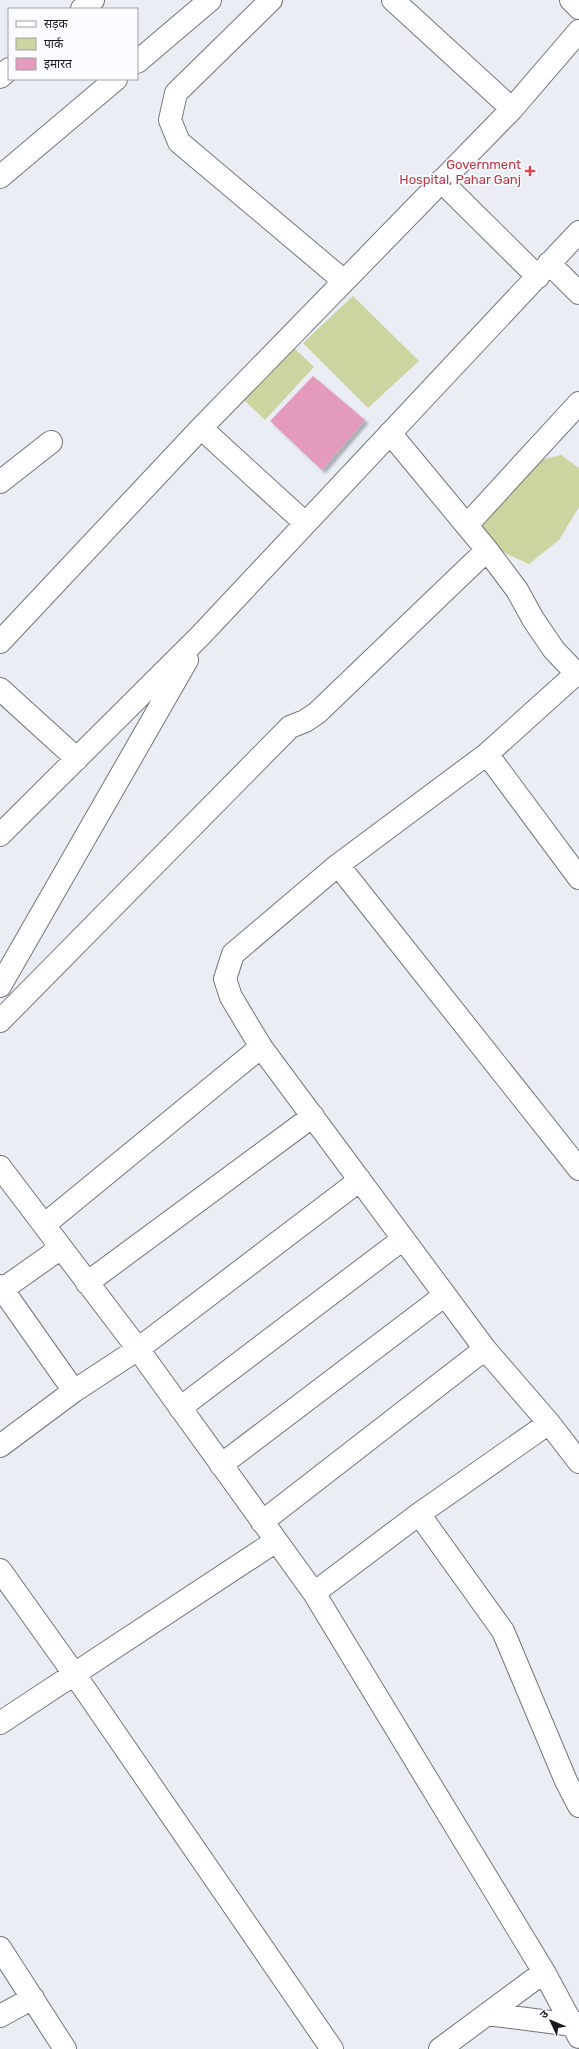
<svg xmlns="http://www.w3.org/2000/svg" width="579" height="2049" font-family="Rubik,'Noto Sans Devanagari',sans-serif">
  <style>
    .green { fill: #ccd59f }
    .building { fill: #e39abb; filter: url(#shadow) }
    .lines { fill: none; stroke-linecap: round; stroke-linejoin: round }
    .street-casing { stroke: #72767c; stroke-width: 24 }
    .street { stroke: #fff; stroke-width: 22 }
    .health-dot { fill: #e0444e; stroke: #f9fbff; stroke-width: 1.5 }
    .labels { text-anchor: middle; stroke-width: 3.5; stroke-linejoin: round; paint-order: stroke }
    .health-label { font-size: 13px; fill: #be3a42; stroke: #f9fbff; text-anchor: end }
  </style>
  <defs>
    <filter id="shadow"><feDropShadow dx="3.5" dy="3.5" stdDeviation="1" flood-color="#0004"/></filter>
  </defs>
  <rect width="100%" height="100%" fill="#eaeef4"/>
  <path class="green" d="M353 296 419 361 368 408 303 343Z
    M292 346 314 367 265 420 243 399Z
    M561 455 579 468V507L559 540 529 564 494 548 470 528 515 466Z"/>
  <path class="building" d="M313 376 365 420 322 470 270 421Z"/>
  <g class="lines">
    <defs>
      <path id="street" d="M271 0 176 93 170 120 179 142 344 281
        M393 0 512 109
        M571 0 579 8
        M82 9 93 0
        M137 62 210 0
        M0 77 9 69
        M0 177 116 79
        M441 181 538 277
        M549 263 579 293
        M201 428 305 523
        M390 433 487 550 517 590 533 619 554 650 579 676
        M0 482 51 442
        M467 525 579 403
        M0 642 201 428 512 109 579 31
        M577 673 487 754 338 865 233 954 225 979 231 997 261 1047 485 1349 549 1423 579 1462
        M0 689 77 759
        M487 754 579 878
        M0 835 201 635 579 232
        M338 865 579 1169
        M0 986 187 660
        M0 1021 290 727 305 721 317 713 487 550
        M0 1167 138 1349 314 1593 544 1972 579 2037
        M44 1225 261 1047
        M87 1283 313 1116
        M0 1286 74 1391
        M0 1291 61 1248
        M180 1408 403 1239
        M0 1446 74 1391 138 1349 360 1180
        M221 1465 445 1295
        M419 1514 503 1631 566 1781 579 1806
        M262 1522 485 1349
        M0 1570 75 1675 332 2049
        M314 1593 419 1514 549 1423
        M0 1723 276 1541
        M0 1948 65 2049
        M487 2014 573 2025 579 2023
        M0 2016 33 1998
        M440 2049 544 1972"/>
    </defs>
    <use href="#street" class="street-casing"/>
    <use href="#street" class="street"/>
  </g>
  <path class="health-dot" d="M528 165h4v4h4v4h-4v4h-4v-4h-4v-4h4z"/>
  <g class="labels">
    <g class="health-label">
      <text x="521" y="169">Government<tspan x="521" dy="15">Hospital, Pahar Ganj</tspan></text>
    </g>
  </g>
  <rect x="8" y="8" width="130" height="72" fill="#f9fbff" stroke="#9fa1a4"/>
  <rect x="16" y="21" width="20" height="6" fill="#ffffff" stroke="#9fa1a4"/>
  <text x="44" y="28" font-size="12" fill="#181a1c">सड़क</text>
  <rect x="16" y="38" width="20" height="12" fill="#ccd59f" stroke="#9fa1a4"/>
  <text x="44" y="48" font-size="12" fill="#181a1c">पार्क</text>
  <rect x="16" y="58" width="20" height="12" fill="#e39abb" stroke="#9fa1a4"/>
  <text x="44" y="68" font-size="12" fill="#181a1c">इमारत</text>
  <g transform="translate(551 2021) rotate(314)" stroke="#f9fbff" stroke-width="3" paint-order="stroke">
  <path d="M0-3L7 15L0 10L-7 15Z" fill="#181a1c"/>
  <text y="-6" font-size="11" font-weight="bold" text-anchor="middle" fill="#181a1c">उ</text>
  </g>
</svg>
